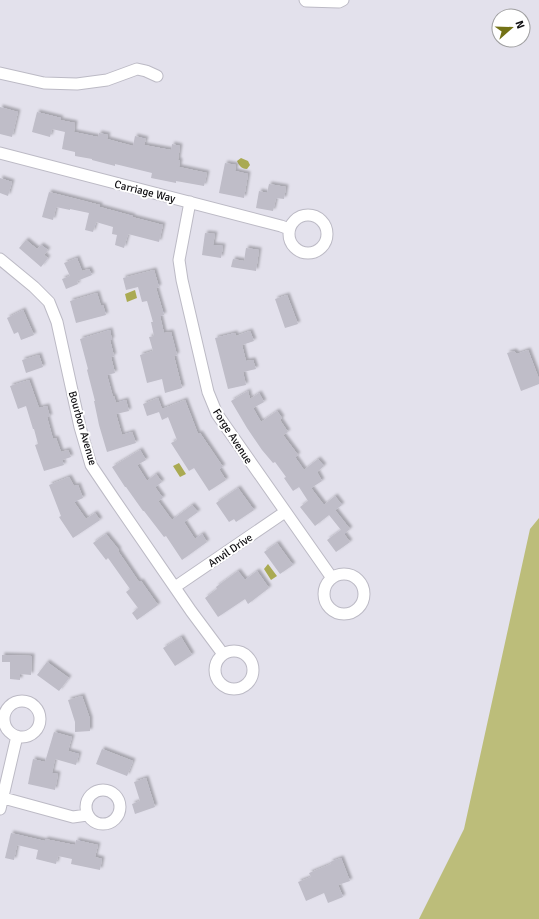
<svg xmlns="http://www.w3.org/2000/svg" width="539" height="919" font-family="Signika,sans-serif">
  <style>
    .green { fill: #bcbd7a }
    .water { fill: #aaaa52 }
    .building { fill: #bfbdc8; filter: url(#shadow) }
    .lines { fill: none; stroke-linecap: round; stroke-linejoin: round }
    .minor-casing { stroke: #bcbac5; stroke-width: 13 }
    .minor { stroke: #fff; stroke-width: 11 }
    .labels { text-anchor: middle; stroke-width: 4; stroke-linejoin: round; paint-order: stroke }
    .street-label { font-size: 11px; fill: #100f12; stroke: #fff }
  </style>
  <defs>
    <filter id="shadow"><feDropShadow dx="2.5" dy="-2.5" stdDeviation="1" flood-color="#0004"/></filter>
  </defs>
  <rect width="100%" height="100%" fill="#e3e1ec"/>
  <path class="green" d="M539 518V919H419L464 829 530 529Z"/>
  <path class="water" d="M241 158 248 161 250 165 247 169C241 169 239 165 237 161Z
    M135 290 137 298 127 302 125 294Z
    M179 463 186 474 180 477 173 466Z
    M268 564 277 576 271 580 264 569Z"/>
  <path class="building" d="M0 107 18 112 12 137 0 134Z
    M37 112 61 118 60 120 75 123 74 132 98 137 99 133 108 135 107 139 133 146 135 136 146 139 144 145 171 150 172 144 180 146 178 160 180 161 179 167 207 173 204 186 176 181V183L151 178 152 173 115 164V166L92 160V159L75 156V152L62 149 65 132 52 129 50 137 32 132Z
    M225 163 236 165 235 171 248 174 244 198 219 193Z
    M0 178 12 182 8 196 0 193Z
    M269 184 286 187 284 199 276 198 273 211 256 208 259 191 267 193Z
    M49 192 100 205V207L133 216 132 217 163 225 159 242 128 234 124 248 115 245 117 235 112 234 113 227 96 222 93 232 85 230 89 213 70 209V210L56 207 53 220 42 217Z
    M205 233 215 234 213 245 223 246 221 258 202 255Z
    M26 240 37 249 41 245 48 250 44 255 48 258 41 267 19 248Z
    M246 248 259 250 256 271 231 267 233 259 244 261Z
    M77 258 82 271 89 269 92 275 77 281 78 284 66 289 62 279 70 276 64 263Z
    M154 270 159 287 156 288 164 315 160 316 164 333 171 332 177 355 174 356 182 388 165 393 162 379 147 383 140 355 153 351 149 337 154 336 151 322H153L147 301 142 302 138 287 126 290 123 278Z
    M97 293 101 306 103 305 106 315 76 323 70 301Z
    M287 295 298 324 285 328 275 299Z
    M23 310 34 335 21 340 18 332 14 334 7 318Z
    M110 330 112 340H110L114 356 111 357 115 373 107 375 113 397 114 396 116 403 126 400 129 411 116 414 122 435 132 432 136 443 107 452 99 425 94 401H95L87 370 88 369 80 339Z
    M250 331 254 341 242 345 246 361 253 360 256 369 243 372 246 385 228 389 215 338 235 333 236 336Z
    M528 350 539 379V384L521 391 507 353 514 351 517 354Z
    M39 355 43 367 26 373 22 360Z
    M29 380 39 408 47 406 50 417H47L53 439 56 438 61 452 68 450 71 457 62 460 64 465 44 471 35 445 38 444 34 429H33L26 406 18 409 10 386Z
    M248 391 250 399 259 393 264 402 253 408 261 422 277 411 282 418 280 420 288 432 283 435 298 455 295 457 304 470 318 459 324 466 317 472 322 481 311 488 324 505 335 496 342 505 335 510 350 529 344 534 350 542 336 552 327 540 341 530 329 515 315 526 300 507 308 501 299 487 293 491 284 478 286 477 275 462 273 463 262 450 247 428 231 401Z
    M158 398 162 409 185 400 198 434 200 433 223 467 219 469 226 480 209 491 194 468 189 471 171 443 177 440 168 417 162 420 159 412 147 416 143 404Z
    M140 450 146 460 137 465 147 481 156 474 162 482 155 487 163 498 158 501 172 520 192 505 198 512 184 522 195 539 202 534 207 542 182 560 166 536 164 537 144 511H143L126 487H125L112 467Z
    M69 477 74 486 78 485 83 498 74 502 86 519 95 513 100 520 73 538 59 517 61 516 49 485Z
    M238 488 254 510 236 522 234 519 229 522 216 503Z
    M106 534 119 550 118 551 139 582 141 581 158 605 137 620 132 613 138 608 126 592 130 589 108 558 106 560 93 543Z
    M277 543 293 565 280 574 264 552Z
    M238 571 245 580 257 571 269 588 248 604 245 599 218 617 205 598 217 589 216 587Z
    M181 637 192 655 175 666 163 648Z
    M2 655 32 656 31 675 20 674V680L10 679V662H2Z
    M47 662 69 678 59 691 37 675Z
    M82 696 90 719V731L75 732V722L68 700Z
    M54 732 72 737 68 751 79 754 76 765 55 759 52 773 58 774 55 790 28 784 33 759 45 762Z
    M102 749 133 761 127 776 96 764Z
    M146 778 155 807 135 814 132 804 140 801 134 782Z
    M11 833 45 841V839L75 845 76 840 98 845 95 857 102 859 100 870 71 864 72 859 58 856 56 864 36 859 38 850 17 845 14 860 5 858Z
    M341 858 350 881 338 885 343 897 328 903 324 893 306 901 298 882 311 877 309 873 331 864 330 862Z"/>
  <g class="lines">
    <defs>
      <path id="minor" d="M305 0 306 1 339 2 343 0
        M0 73 44 83 77 84 107 80 137 69 146 71 157 76
        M0 153 281 226 289 229
        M190 202 179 260 182 280 208 392 217 414 332 578
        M289 234a19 19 0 1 1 38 0a19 19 0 1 1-38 0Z
        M0 259 34 287 49 302 57 322 80 427 91 465 114 499 191 611 223 654
        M324 594a20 20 0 1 1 40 0a20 20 0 1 1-40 0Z
        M175 587 285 512
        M215 670a19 19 0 1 1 38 0a19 19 0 1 1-38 0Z
        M4 719a18 18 0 1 1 36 0a18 18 0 1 1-36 0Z
        M86 807a17 17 0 1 1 34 0a17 17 0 1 1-34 0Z
        M0 797 73 817 87 815
        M0 809 17 736"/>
    </defs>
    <use href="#minor" class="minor-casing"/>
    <use href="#minor" class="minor"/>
  </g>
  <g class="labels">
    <g class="street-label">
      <text transform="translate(145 191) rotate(14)" y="4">Carriage Way</text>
      <text transform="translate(83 428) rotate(74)" y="4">Bourbon Avenue</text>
      <text transform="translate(233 436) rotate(57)" y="4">Forge Avenue</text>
      <text transform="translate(230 550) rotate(-34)" y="4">Anvil Drive</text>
    </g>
  </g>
  <g transform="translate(511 28) rotate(70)"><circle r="19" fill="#ffffff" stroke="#9f9fa0"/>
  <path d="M0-3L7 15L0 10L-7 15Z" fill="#737216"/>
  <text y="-6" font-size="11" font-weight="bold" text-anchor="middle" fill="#100f12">N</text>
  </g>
</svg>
